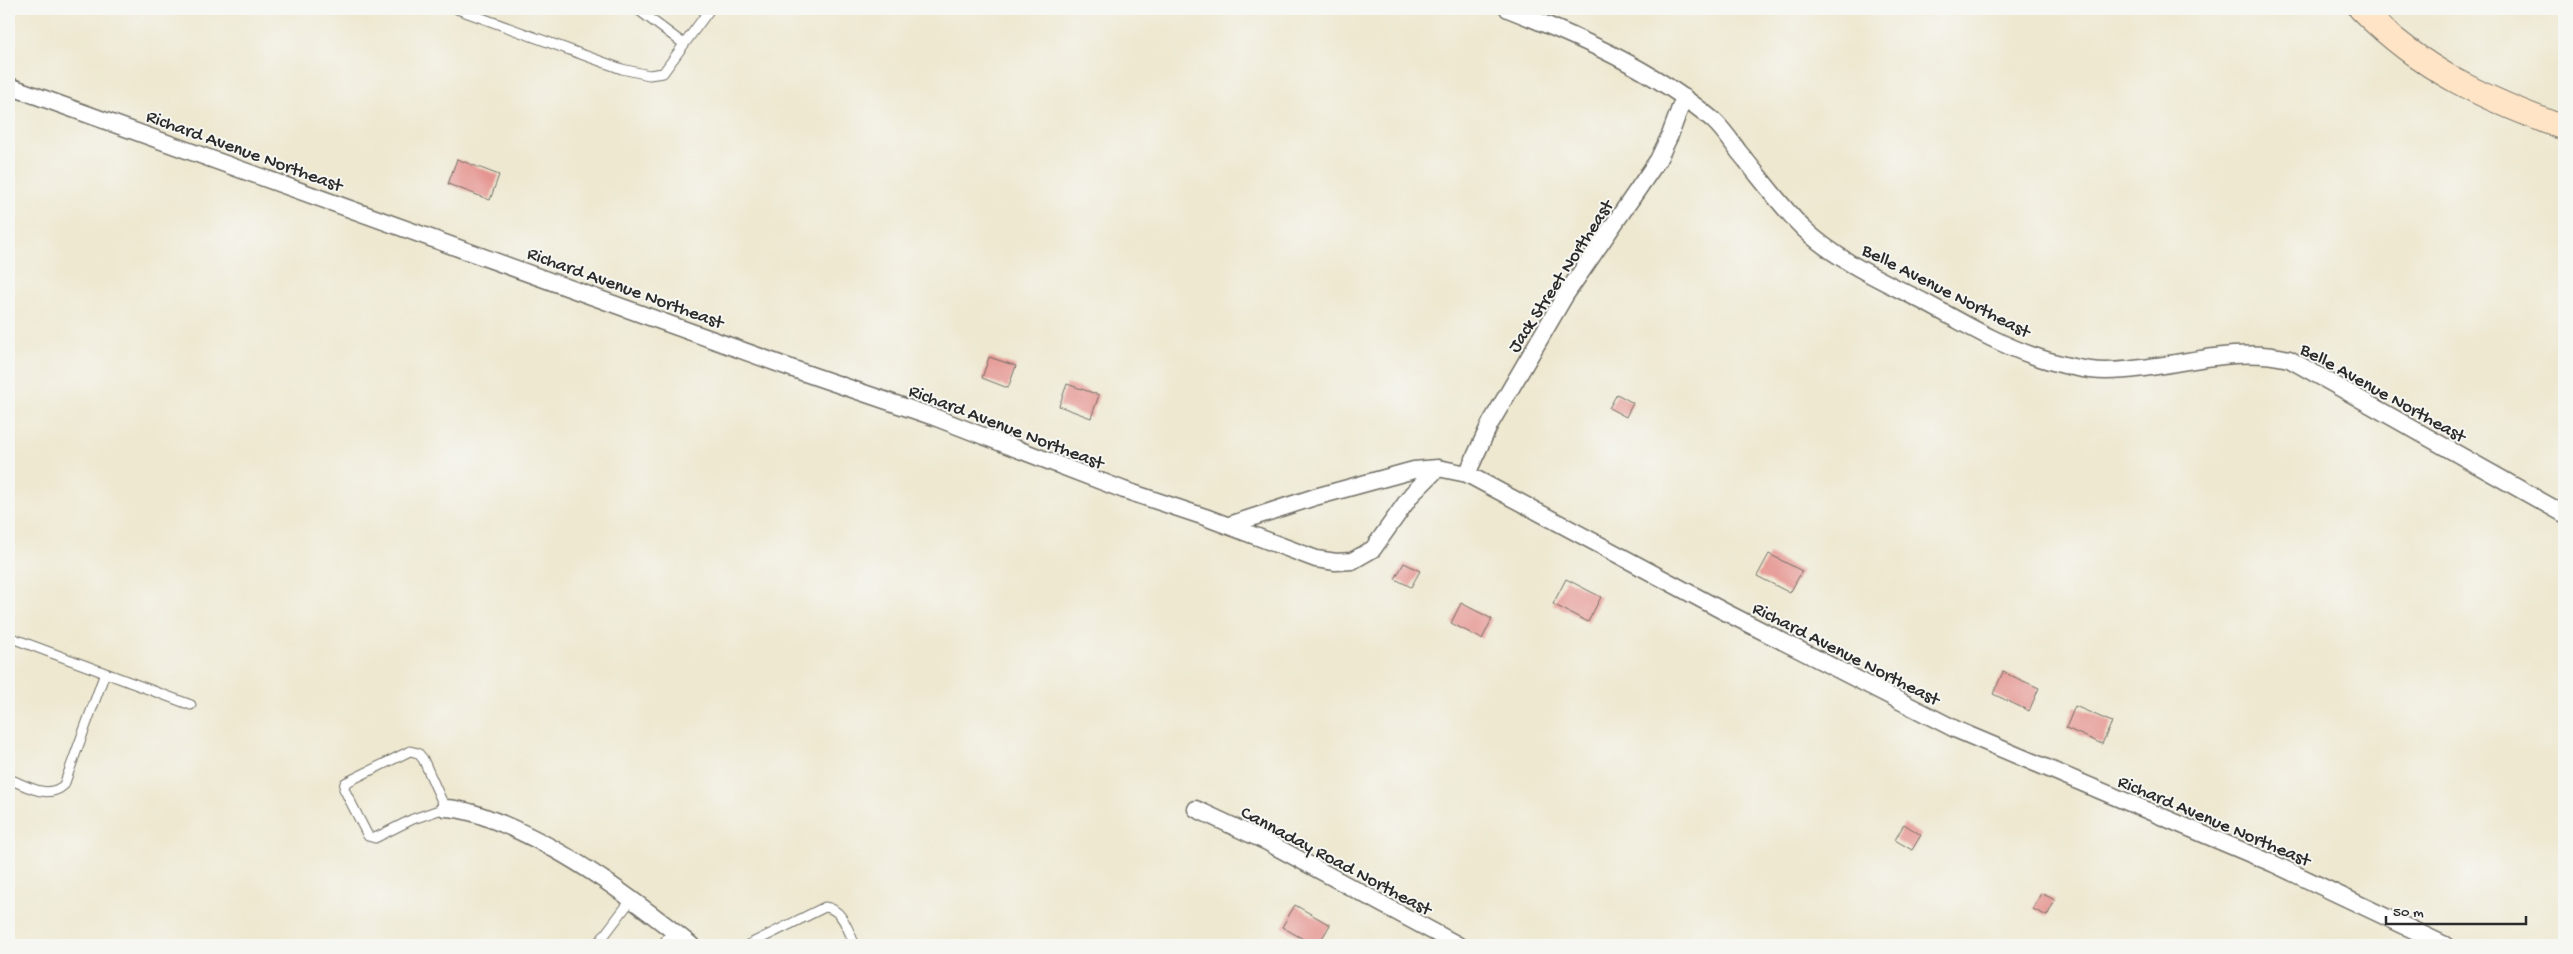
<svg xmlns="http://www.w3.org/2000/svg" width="2573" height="954" font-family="'Gochi Hand',sans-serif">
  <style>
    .building { fill: #e59591 }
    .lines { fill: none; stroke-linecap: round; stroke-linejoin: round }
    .lane-casing { stroke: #6f6d65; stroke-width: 11 }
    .street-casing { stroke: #6f6d65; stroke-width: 19 }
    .secondary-casing { stroke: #6f6d65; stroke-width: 26 }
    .lane { stroke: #fff; stroke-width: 9 }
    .street { stroke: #fff; stroke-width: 16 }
    .secondary { stroke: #ffe4c6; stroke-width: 24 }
    .labels { text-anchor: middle; stroke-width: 4; stroke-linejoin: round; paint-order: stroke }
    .street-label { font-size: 19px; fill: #2b2b2b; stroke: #f6f6f2 }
  </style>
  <rect width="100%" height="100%" fill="#f6f6f2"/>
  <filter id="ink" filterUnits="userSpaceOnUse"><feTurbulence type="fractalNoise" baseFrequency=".02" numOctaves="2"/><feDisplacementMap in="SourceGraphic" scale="10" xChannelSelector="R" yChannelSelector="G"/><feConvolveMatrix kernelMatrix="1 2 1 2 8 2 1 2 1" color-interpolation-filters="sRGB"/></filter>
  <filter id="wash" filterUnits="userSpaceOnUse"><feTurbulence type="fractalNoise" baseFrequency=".0096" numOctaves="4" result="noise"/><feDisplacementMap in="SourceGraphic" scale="20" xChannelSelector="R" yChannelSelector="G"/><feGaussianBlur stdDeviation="1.12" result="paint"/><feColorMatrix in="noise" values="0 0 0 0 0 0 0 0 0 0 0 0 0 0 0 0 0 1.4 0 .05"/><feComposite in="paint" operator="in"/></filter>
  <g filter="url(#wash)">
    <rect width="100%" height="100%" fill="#eee8d0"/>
    <g id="blocks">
      <path class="building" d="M457 159 499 175 490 200 448 184Z
        M989 357 1016 366 1008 388 982 378Z
        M1067 384 1099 395 1091 418 1059 406Z
        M1617 394 1633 403 1626 417 1609 408Z
        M1769 554 1802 571 1790 593 1757 576Z
        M1404 563 1420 571 1411 587 1395 579Z
        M1566 579 1601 597 1588 622 1553 604Z
        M1461 603 1492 619 1482 639 1451 623Z
        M2003 672 2039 688 2029 711 1993 694Z
        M2075 706 2112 722 2102 744 2066 728Z
        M1904 824 1921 835 1912 850 1895 840Z
        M2041 893 2055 900 2047 916 2033 909Z
        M1295 905 1330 925 1318 945H1314L1282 927Z"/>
    </g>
  </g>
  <g filter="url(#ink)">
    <use href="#blocks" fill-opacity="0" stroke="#6f6d65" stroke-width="1"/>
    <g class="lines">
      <defs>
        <path id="lane" d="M457 9 622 69 649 75 663 73 710 9
          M637 9 684 44
          M9 637 191 705
          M410 751 418 753 423 759 445 808 413 819 375 838 368 836 344 789 345 783Z
          M9 779C27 786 48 800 64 785L105 673
          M597 945 631 900
          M662 945 673 931
          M748 945 825 907C843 909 848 931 855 945"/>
        <path id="street" d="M1508 9C1581 38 1653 69 1713 120 1723 129 1731 141 1739 152 1760 177 1779 204 1803 228 1837 261 1884 281 1926 303 1960 321 1994 342 2031 355 2054 363 2081 371 2106 371 2167 371 2228 344 2289 359L2564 514
          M9 86 802 372 934 417 1124 490 1205 517 1316 559 1336 562 1352 561 1373 549 1412 494 1438 468
          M1467 474 1490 424 1566 294 1658 160 1670 135 1684 97
          M1229 525 1315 497 1414 470 1438 468 1467 474 1725 612 1957 730 2274 864 2445 945
          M445 808C466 809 483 816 503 824 572 853 633 899 691 945
          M1196 809 1267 842 1458 945"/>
        <path id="secondary" d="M2361 9C2423 71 2483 98 2564 128"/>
      </defs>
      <use href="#lane" class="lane-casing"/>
      <use href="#street" class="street-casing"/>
      <use href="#secondary" class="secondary-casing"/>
      <use href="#lane" class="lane"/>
      <use href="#street" class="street"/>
      <use href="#secondary" class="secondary"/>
    </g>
  </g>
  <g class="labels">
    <g class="street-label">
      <text transform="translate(245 149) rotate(20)" y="7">Richard Avenue Northeast</text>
      <text transform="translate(1559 275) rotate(-57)" y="7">Jack Street Northeast</text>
      <text transform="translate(626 286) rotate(20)" y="7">Richard Avenue Northeast</text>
      <text transform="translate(1947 289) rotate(27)" y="7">Belle Avenue Northeast</text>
      <text transform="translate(2384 391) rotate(29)" y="7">Belle Avenue Northeast</text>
      <text transform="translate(1007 425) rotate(21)" y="7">Richard Avenue Northeast</text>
      <text transform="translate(1847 652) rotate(27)" y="7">Richard Avenue Northeast</text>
      <text transform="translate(2215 819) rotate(23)" y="7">Richard Avenue Northeast</text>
      <text transform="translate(1337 859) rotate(28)" y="7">Cannaday Road Northeast</text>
    </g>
  </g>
  <rect width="2573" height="954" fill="none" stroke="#f6f6f2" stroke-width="30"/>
  <path d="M2386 916v8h140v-8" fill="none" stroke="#2b2b2b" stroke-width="2.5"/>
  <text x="2393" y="916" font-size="15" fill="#2b2b2b" stroke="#f6f6f2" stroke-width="4" paint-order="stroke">50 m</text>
</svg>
